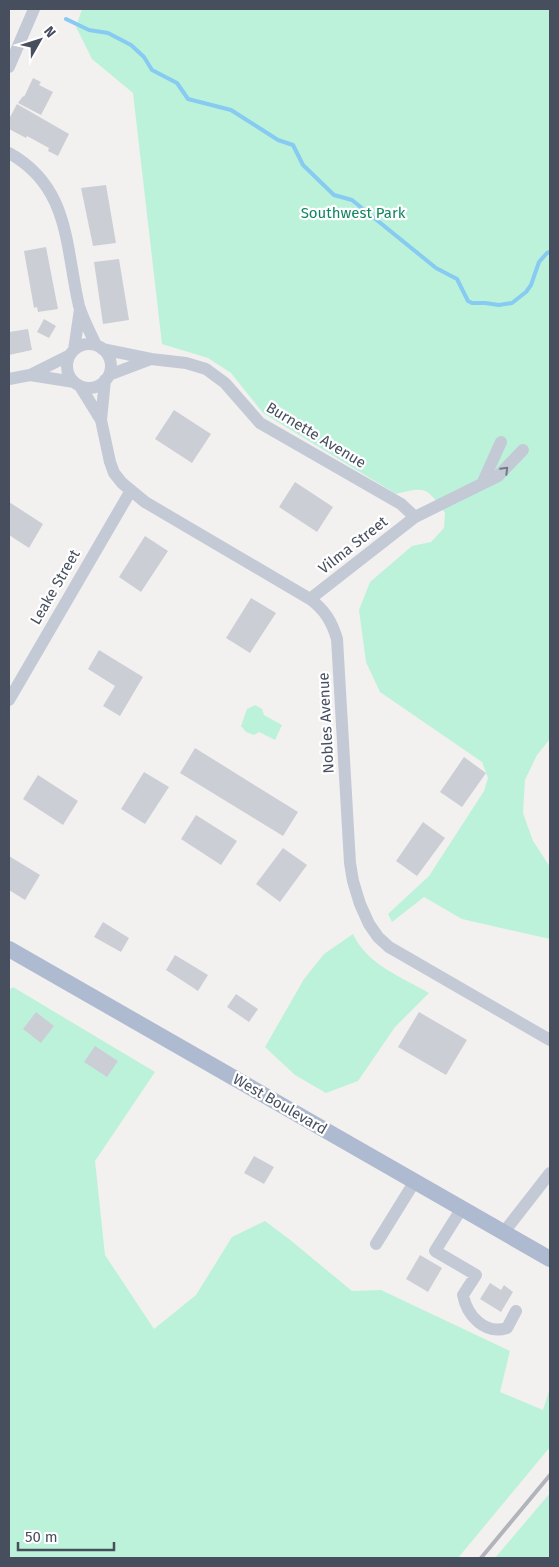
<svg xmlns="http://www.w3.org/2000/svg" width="559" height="1567" font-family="'Fira Sans',sans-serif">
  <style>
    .green { fill: #bcf2da }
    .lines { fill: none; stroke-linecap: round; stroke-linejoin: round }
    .stream { stroke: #87caf2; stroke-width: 4 }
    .building { fill: #ccced6 }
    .minor { stroke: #c3cad6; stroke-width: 12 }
    .major { stroke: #aebad0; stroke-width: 16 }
    .rail { stroke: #b2b4bb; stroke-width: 4 }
    .oneway { stroke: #727a89 }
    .labels { text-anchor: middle; stroke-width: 4.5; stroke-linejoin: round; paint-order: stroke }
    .park-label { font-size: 15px; fill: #11865e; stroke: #fff }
    .street-label { font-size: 15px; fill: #474f5f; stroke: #fff }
  </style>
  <rect width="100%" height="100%" fill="#f3f0f0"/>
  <path class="green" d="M82 9H550V739L537 755 525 780 523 813 533 841 550 867V939L462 919 424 897 392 922 388 914 429 876 484 791 488 778 482 762 380 692 366 662 359 610 370 582 412 546 431 542 444 528 445 513C427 488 427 486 396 494L263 413 231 373 208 358 162 344 133 93 92 59 76 27Z
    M255 705 262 709 264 715 282 725 275 740 259 732 254 735 246 732 241 726 247 709Z
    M353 934C367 965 402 977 429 993L395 1027 358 1081 326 1093 295 1075 265 1047 304 979 324 954Z
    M13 987 155 1072 95 1161 105 1255 154 1329 196 1295 232 1237 265 1221 289 1239 352 1291 381 1290 510 1351 500 1392 543 1410 550 1388V1447L458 1558H9V990Z
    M550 1493V1558H495Z"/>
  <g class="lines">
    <path class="stream" d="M66 19 89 30 108 33 131 45 144 57 152 70 177 83 188 99 231 110 278 140 293 145 303 165 334 195 352 200 436 268 457 279 468 301 472 303H485L499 305 512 303 526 292 531 285 539 262 547 253 550 252"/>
  </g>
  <path class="building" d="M33 78 41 82 39 85 53 92 41 115 18 103 23 96 24 97Z
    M17 104 69 134 58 156 48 151 49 148 27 136 26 138 9 129V119Z
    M106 185 116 243 93 246 81 188Z
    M46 247 58 309 38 312 37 307 34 308 24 251Z
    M119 259 129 320 103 324 94 262Z
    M44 319 56 326 49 338 37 332Z
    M28 329 32 350 9 355V332Z
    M174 410 211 434 192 463 155 439Z
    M295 482 333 507 317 532 279 507Z
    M9 502 43 524 29 548 9 535Z
    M145 536 168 551 141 592 119 577Z
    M251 598 276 613 250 653 226 638Z
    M99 650 143 677 120 716 103 706 115 686 88 669Z
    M195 748 298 812 283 836 180 773Z
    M464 757 486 773 462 807 440 792Z
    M144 772 169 787 145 824 121 809Z
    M38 775 78 801 63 825 23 799Z
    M196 815 237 841 221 865 181 839Z
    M423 822 445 838 417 876 396 861Z
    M283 848 307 865 280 902 256 884Z
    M9 856 40 875 25 900 9 890Z
    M103 922 129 938 121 952 94 937Z
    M175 955 208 975 198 991 166 970Z
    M236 994 258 1009 249 1022 227 1007Z
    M36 1012 54 1026 41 1043 23 1029Z
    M419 1012 467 1040 446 1075 398 1047Z
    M95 1046 118 1061 107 1077 84 1062Z
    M254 1156 274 1167 264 1184 244 1173Z
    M420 1255 442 1268 428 1292 406 1279Z
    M490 1283 501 1290 504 1285 513 1292 501 1312 480 1299Z"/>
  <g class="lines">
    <path class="minor" d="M9 67 34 9
      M9 153C70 187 65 245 79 306 83 319 90 332 96 345
      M67 366a22 22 0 1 1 44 0a22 22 0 1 1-44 0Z
      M102 349 151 359 186 363 206 369 225 383 260 423 401 504 415 517
      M74 350 80 309
      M30 375 74 382
      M109 375 151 359
      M9 379 30 375 70 355
      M105 380 101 420 110 462 114 473 122 483 145 502 310 599C325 610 332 622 337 639L350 863 353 881 360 904 369 924 378 937 389 947 550 1040
      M80 386 101 420
      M482 484 501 442
      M310 599 415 517 498 476 523 450
      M9 700 130 492
      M462 1208 435 1251 476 1275 463 1295C467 1316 485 1335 507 1328L516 1311
      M504 1232 550 1173
      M376 1244 415 1181"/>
    <path class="major" d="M9 949 550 1259"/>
    <path class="rail" d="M481 1558 550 1475"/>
  </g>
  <defs><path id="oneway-chevron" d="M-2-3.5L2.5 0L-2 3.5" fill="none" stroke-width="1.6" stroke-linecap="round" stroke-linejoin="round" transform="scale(1.25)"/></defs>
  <use class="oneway" href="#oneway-chevron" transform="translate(505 470) rotate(-45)"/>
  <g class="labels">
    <g class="park-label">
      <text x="353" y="218">Southwest Park</text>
    </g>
    <g class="street-label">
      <text transform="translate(316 435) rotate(31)" y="5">Burnette Avenue</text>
      <text transform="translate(353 545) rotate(-38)" y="5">Vilma Street</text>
      <text transform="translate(55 587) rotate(-60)" y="5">Leake Street</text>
      <text transform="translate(326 723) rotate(-93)" y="5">Nobles Avenue</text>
      <text transform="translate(280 1104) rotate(30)" y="5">West Boulevard</text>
    </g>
  </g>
  <rect width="559" height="1567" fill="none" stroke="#474f5f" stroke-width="20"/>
  <g transform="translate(40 40) rotate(51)" stroke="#ffffff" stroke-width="4" paint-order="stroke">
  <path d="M0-4L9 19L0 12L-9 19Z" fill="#474f5f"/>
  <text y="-8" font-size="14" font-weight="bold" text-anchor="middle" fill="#474f5f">N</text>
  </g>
  <path d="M18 1542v8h96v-8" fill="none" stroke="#474f5f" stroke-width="2.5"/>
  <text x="25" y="1542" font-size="15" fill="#474f5f" stroke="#ffffff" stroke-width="4" paint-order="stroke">50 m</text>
</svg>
